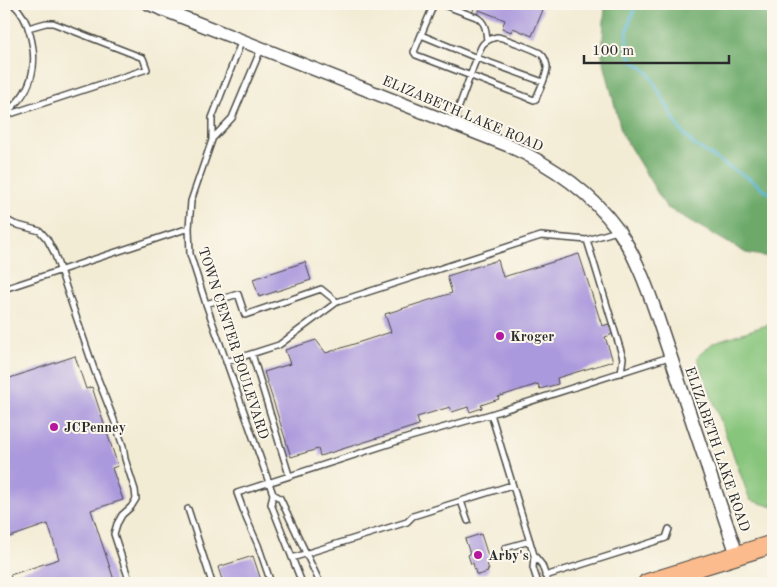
<svg xmlns="http://www.w3.org/2000/svg" width="777" height="587" font-family="'Old Standard TT',serif">
  <style>
    .green { fill: #87c57b; stroke: #597853 }
    .forest { fill: #6daa6b; stroke: #4c6a4b }
    .lines { fill: none; stroke-linecap: round; stroke-linejoin: round }
    .stream { stroke: #53b3d1; stroke-width: 3 }
    .building { fill: #ab99dd }
    .service-casing { stroke: #494844; stroke-width: 8 }
    .tertiary-casing { stroke: #494844; stroke-width: 15 }
    .trunk-casing { stroke: #494844; stroke-width: 20 }
    .service { stroke: #fff; stroke-width: 5 }
    .tertiary { stroke: #fff; stroke-width: 12 }
    .trunk { stroke: #fbbb8d; stroke-width: 18 }
    .poi-dot { fill: #b5179e; stroke: #fbf7ec; stroke-width: 2 }
    .labels { text-anchor: middle; stroke-width: 4; stroke-linejoin: round; paint-order: stroke }
    .street-label { font-size: 14px; fill: #2b2b2b; stroke: #fbf7ec }
    .poi-label { font-size: 14px; font-weight: bold; fill: #2b2b2b; stroke: #fbf7ec; text-anchor: start }
  </style>
  <rect width="100%" height="100%" fill="#fbf7ec"/>
  <filter id="ink" filterUnits="userSpaceOnUse"><feTurbulence type="fractalNoise" baseFrequency=".02" numOctaves="2"/><feDisplacementMap in="SourceGraphic" scale="10" xChannelSelector="R" yChannelSelector="G"/><feConvolveMatrix kernelMatrix="1 2 1 2 8 2 1 2 1" color-interpolation-filters="sRGB"/></filter>
  <filter id="wash" filterUnits="userSpaceOnUse"><feTurbulence type="fractalNoise" baseFrequency=".0096" numOctaves="4" result="noise"/><feDisplacementMap in="SourceGraphic" scale="20" xChannelSelector="R" yChannelSelector="G"/><feGaussianBlur stdDeviation="1.12" result="paint"/><feColorMatrix in="noise" values="0 0 0 0 0 0 0 0 0 0 0 0 0 0 0 0 0 1.4 0 .05"/><feComposite in="paint" operator="in"/></filter>
  <g filter="url(#wash)">
    <rect width="100%" height="100%" fill="#f3ecd5"/>
    <path class="green" d="M773 323V507L750 500 697 357 714 342Z"/>
    <path class="forest" d="M605 4H773V258L746 253 666 207 622 134 602 55Z"/>
    <g class="lines">
      <path class="stream" d="M637 4C629 20 620 46 634 62 637 65 641 66 644 69 646 70 648 73 650 75L679 128 693 144 739 173 747 177 773 196"/>
    </g>
    <g id="blocks">
      <path class="building" d="M476 4H561V5L541 7 540 9 543 10 532 36 513 28 511 32 502 28 505 20 479 10 477 15 472 13Z
        M579 254 602 326 609 324 613 334 605 337 613 361 557 378 558 384 540 389 538 384 498 397 499 399 481 405 482 408 470 412 468 407 452 412 450 407 417 417 419 425 320 456 318 449 291 457 264 372 290 364 285 350 316 340 326 353 391 332 385 314 452 293 447 276 498 260 503 277Z
        M305 262 311 280 259 297 253 279Z
        M75 356 86 389 92 387 118 466 112 468 123 500 91 510 115 583H13L10 575 59 559 48 524 4 539V380Z
        M481 534 489 559 486 560 489 570H487L488 572 478 575V574H476L473 563 471 564 468 555 470 554 465 539Z
        M253 556 262 583H223L218 567Z"/>
    </g>
  </g>
  <g filter="url(#ink)">
    <use href="#blocks" fill-opacity="0" stroke="#494844" stroke-width="1"/>
    <g class="lines">
      <defs>
        <path id="service" d="M441 4 476 17C486 22 486 31 487 41
          M421 35 434 4
          M242 40 212 118V140L191 201 189 228 190 254 206 304 273 494 271 504 302 583
          M4 114C32 93 39 67 30 34 27 22 22 12 13 4
          M4 116 147 69 143 58 53 23H46L28 28
          M453 123C460 104 467 85 474 65 477 59 479 49 483 44 486 41 492 38 497 37 502 37 535 50 540 53 544 56 546 61 547 66 548 75 539 90 536 99L534 100 416 55 414 52 421 35 477 58 543 82
          M212 139 232 118 261 49
          M4 217 5 219 14 224 40 231 47 239 54 252 94 369 114 420 123 446 125 459 135 490 136 499 131 507 122 515 117 524 114 534 130 583
          M617 231 587 240 623 358 621 373
          M4 289 189 228
          M206 304 238 294 245 315 321 289 337 302
          M252 354 289 475
          M226 362 279 345 337 302 541 236 587 240
          M273 494 280 498 320 583
          M461 501 468 521
          M188 509 212 583
          M505 548 530 541
          M534 556 533 568 538 583
          M292 558 407 522 413 516 512 485
          M545 576 666 538 669 529
          M271 583 258 545 247 520 237 493 410 437 491 414
          M548 583 542 565 534 555 491 414 669 357"/>
        <path id="tertiary" d="M149 4 507 145C550 164 590 191 618 230 635 255 646 284 656 313L737 555"/>
        <path id="trunk" d="M647 583 773 544"/>
      </defs>
      <use href="#service" class="service-casing"/>
      <use href="#tertiary" class="tertiary-casing"/>
      <use href="#trunk" class="trunk-casing"/>
      <use href="#service" class="service"/>
      <use href="#tertiary" class="tertiary"/>
      <use href="#trunk" class="trunk"/>
    </g>
  </g>
  <g class="poi-dot">
    <circle cx="500" cy="336" r="5"/>
    <circle cx="54" cy="427" r="5"/>
    <circle cx="478" cy="555" r="5"/>
  </g>
  <g class="labels">
    <g class="street-label">
      <text transform="translate(463 113) rotate(23)" y="5">ELIZABETH LAKE ROAD</text>
      <text transform="translate(234 343) rotate(72)" y="5">TOWN CENTER BOULEVARD</text>
      <text transform="translate(718 449) rotate(71)" y="5">ELIZABETH LAKE ROAD</text>
    </g>
    <g class="poi-label">
      <text x="510" y="341">Kroger</text>
      <text x="64" y="432">JCPenney</text>
      <text x="488" y="560">Arby's</text>
    </g>
  </g>
  <rect width="777" height="587" fill="none" stroke="#fbf7ec" stroke-width="20"/>
  <path d="M584 55v8h145v-8" fill="none" stroke="#2b2b2b" stroke-width="2.5"/>
  <text x="592" y="55" font-size="15" fill="#2b2b2b" stroke="#fbf7ec" stroke-width="4" paint-order="stroke">100 m</text>
</svg>
